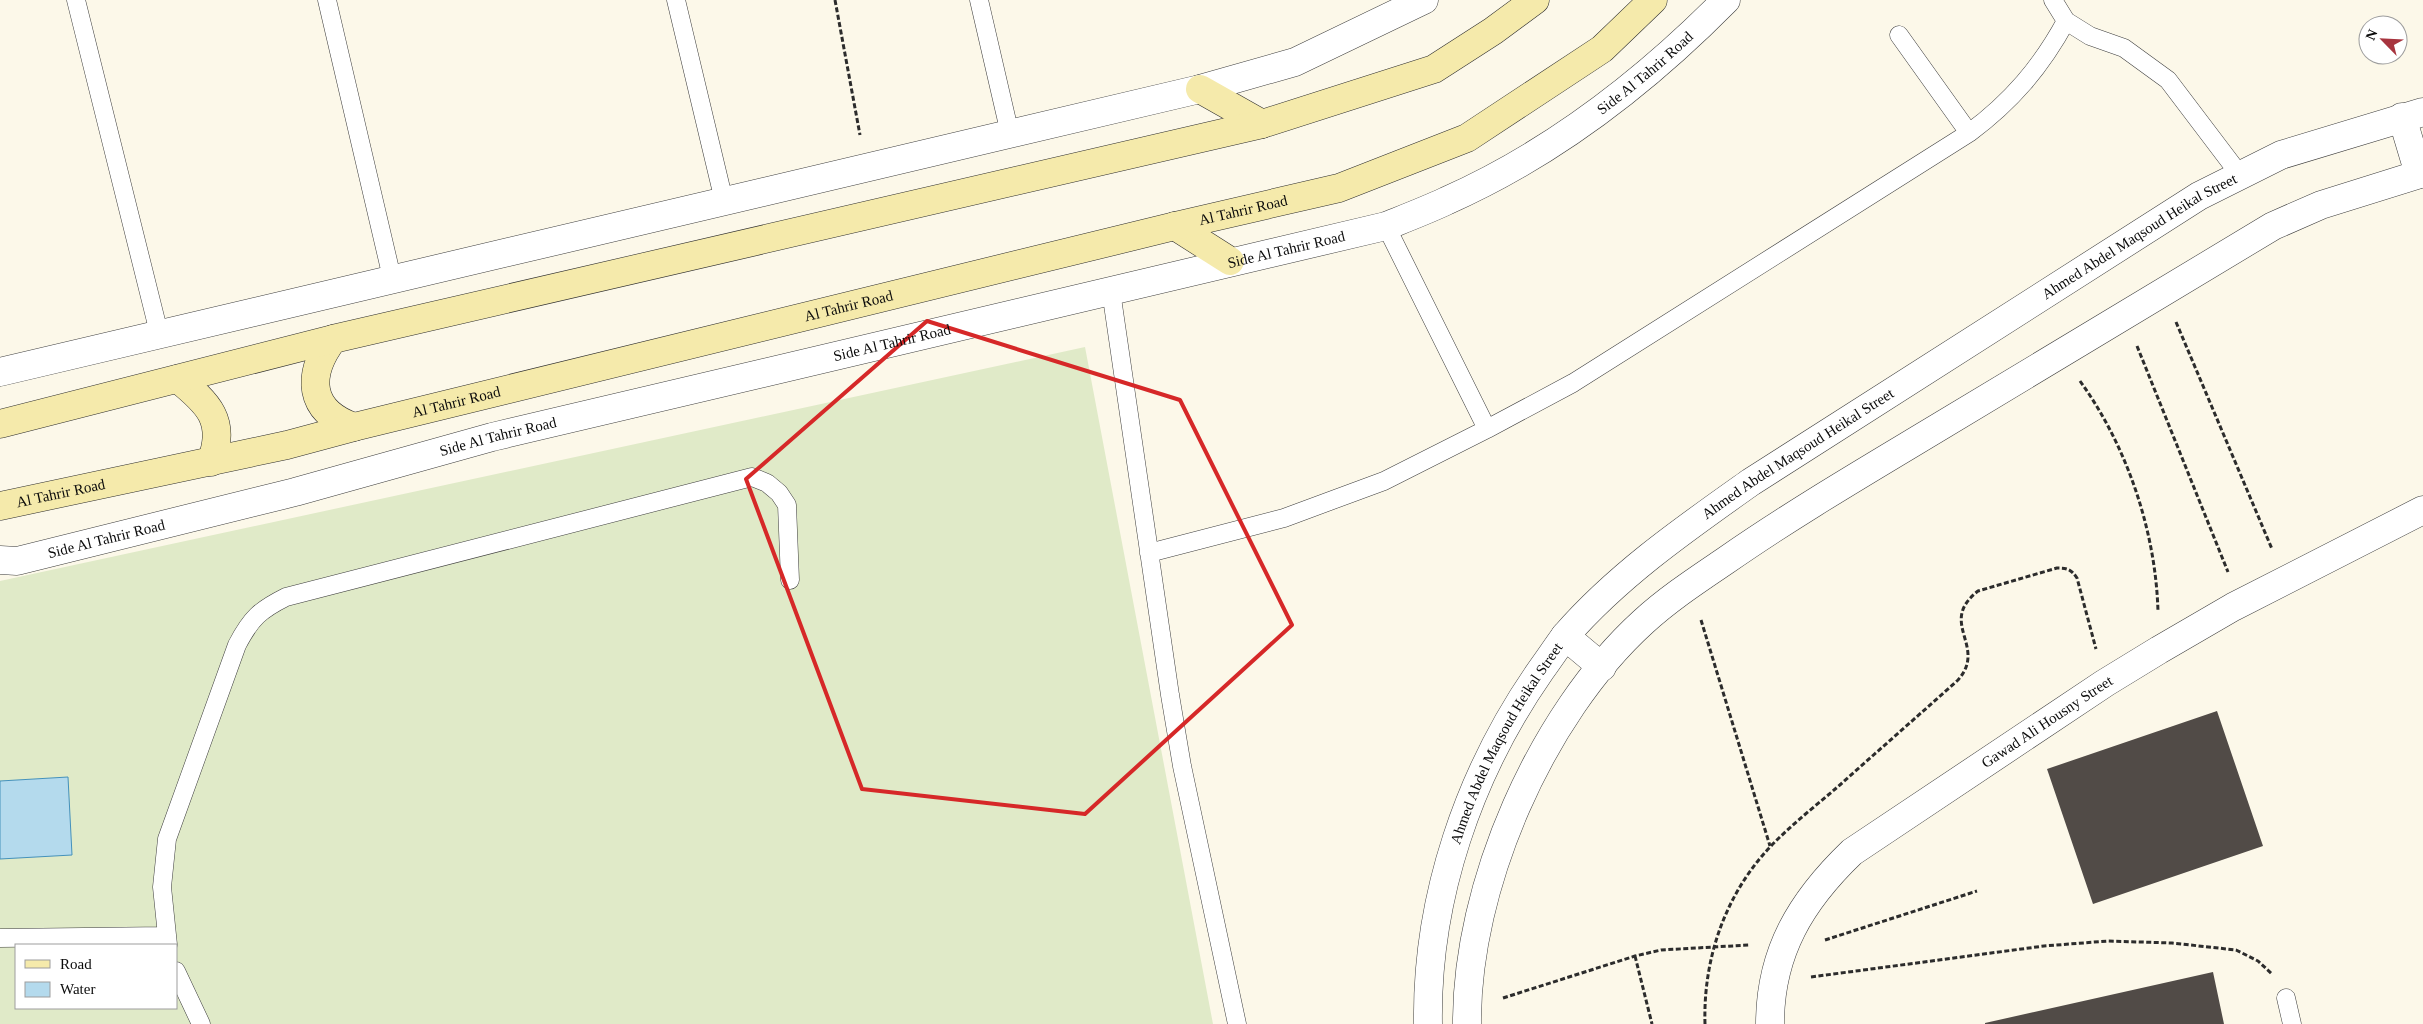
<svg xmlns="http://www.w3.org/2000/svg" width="2423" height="1024" font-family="Georgia,serif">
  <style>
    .pitch { fill: #e0eac8; fill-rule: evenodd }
    .water { fill: #b4daed; stroke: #4491bb }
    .building { fill: #514b47 }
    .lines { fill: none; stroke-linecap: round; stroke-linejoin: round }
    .lane-casing { stroke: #3d3d3d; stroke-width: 19 }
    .street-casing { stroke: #3d3d3d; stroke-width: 29 }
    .secondary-casing { stroke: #2c2c2c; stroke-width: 29 }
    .path { stroke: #2c2c2c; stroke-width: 3; stroke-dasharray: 5 2.5; stroke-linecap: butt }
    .lane { stroke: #fff; stroke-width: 18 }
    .street { stroke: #fff; stroke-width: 28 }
    .secondary { stroke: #f5eaab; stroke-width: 28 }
    .marked { fill: none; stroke: #d62828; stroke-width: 4; stroke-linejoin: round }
    .labels { text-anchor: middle; stroke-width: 5; stroke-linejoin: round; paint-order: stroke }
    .street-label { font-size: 15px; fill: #0a0a0a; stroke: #fff }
  </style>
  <rect width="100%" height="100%" fill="#fcf8e9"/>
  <path class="pitch" d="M1085 347 1213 1024H0V581ZM16 945H176V1008H16Z"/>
  <path class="water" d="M68 777 72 855 0 859V781Z"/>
  <path class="building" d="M2217 711 2263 846 2093 904 2047 769Z
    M2213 972 2224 1024H1985V1023Z"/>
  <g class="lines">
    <defs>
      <path id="lane" d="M76 0 159 333
        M327 0 392 278
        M676 0 724 201
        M979 0 1010 134
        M2053 0 2066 21 2090 36 2124 48 2168 80 2240 175
        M1899 35 1969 133
        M1386 226 1487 429
        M1111 291 1170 695 1182 766 1237 1024
        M1149 553 1284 518 1384 481 1487 429 1573 383 1969 133C2011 102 2041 67 2066 21
        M0 938 166 936
        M168 945 162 887 167 839 237 645C251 618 260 610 286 597L752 477 767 483 779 493 787 505 790 580
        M176 971 201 1024
        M2286 998 2292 1024"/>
      <g id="street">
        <path d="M2402 117 2419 174"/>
        <path d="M0 372 1200 89 1295 62 1424 0"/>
        <path id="s1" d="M0 560 17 561 295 492 492 437 1386 226C1406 218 1427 210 1446 201 1552 154 1645 82 1726 0"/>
        <path d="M1565 636 1602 667"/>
        <path id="s2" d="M1428 1024C1426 898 1469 773 1541 670 1549 659 1557 647 1565 636 1618 575 1686 528 1751 482L2199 196 2281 155 2423 112"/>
        <path d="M1467 1024C1466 886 1541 715 1643 622 1668 599 1697 580 1725 561 1794 513 1866 471 1939 427 2050 360 2161 293 2273 226L2321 205 2423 173"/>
        <path id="s3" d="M1770 1024C1770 952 1801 901 1852 852L2105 683 2159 650 2233 607 2423 510"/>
      </g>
      <g id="secondary">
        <path d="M1200 89 1262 124"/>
        <path d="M1175 226 1230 261"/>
        <path d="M333 339C306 375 308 411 354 427"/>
        <path d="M178 379C208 403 227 421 211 462"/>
        <path d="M0 424 333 339 1262 124 1434 69 1493 31 1535 0"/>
        <path id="s4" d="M0 506 287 445 354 427 1175 226 1339 188 1467 138 1602 49 1653 0"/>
      </g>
    </defs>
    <use href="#lane" class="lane-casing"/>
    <use href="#street" class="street-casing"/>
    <use href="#secondary" class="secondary-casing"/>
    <path class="path" d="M835 0 860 135
      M2176 322 2272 549
      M2137 346 2228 572
      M2080 381C2127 446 2156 532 2158 612
      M1701 620 1770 846
      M1825 940 1977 891
      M1635 956 1652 1024
      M1811 977 2044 946 2108 941 2172 943 2236 950 2258 961 2272 974
      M1503 998 1635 956 1661 950 1749 945
      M1705 1024C1703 959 1725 895 1770 847 1792 824 1818 804 1841 784 1880 749 1919 715 1958 680 1988 646 1937 623 1978 591L2057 568C2067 568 2071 569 2077 578L2096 649"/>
    <use href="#lane" class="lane"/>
    <use href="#street" class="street"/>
    <use href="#secondary" class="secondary"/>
  </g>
  <path class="marked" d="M927 321 1180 400 1292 625 1085 814 862 789 746 479Z"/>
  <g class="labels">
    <g class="street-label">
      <text dy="5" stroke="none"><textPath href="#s1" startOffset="1729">Side Al Tahrir Road</textPath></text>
      <text dy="5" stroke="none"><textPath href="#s4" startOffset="1278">Al Tahrir Road</textPath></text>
      <text dy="5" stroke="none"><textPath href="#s2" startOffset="1121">Ahmed Abdel Maqsoud Heikal Street</textPath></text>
      <text dy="5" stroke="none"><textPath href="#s1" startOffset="1324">Side Al Tahrir Road</textPath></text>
      <text dy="5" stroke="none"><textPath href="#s4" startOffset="872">Al Tahrir Road</textPath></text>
      <text dy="5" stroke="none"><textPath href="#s1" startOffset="919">Side Al Tahrir Road</textPath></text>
      <text dy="5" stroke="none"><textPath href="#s4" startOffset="468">Al Tahrir Road</textPath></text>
      <text dy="5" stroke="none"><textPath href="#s1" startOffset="514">Side Al Tahrir Road</textPath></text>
      <text dy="5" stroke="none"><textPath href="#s2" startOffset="716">Ahmed Abdel Maqsoud Heikal Street</textPath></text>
      <text dy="5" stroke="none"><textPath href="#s4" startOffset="62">Al Tahrir Road</textPath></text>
      <text dy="5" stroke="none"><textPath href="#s1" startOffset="109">Side Al Tahrir Road</textPath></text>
      <text dy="5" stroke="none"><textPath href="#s3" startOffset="431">Gawad Ali Housny Street</textPath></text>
      <text dy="5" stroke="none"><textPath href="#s2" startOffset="296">Ahmed Abdel Maqsoud Heikal Street</textPath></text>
    </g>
  </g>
  <rect x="15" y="944" width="162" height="65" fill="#ffffff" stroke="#9d9d9d"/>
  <rect x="25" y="960" width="25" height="8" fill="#f5eaab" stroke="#9d9d9d"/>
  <text x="60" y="969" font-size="15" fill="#0a0a0a">Road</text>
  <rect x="25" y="982" width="25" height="15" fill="#b4daed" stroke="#9d9d9d"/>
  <text x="60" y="994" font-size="15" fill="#0a0a0a">Water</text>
  <g transform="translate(2383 40) rotate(294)"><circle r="24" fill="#ffffff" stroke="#9d9d9d"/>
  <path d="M0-4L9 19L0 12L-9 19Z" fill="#a7343e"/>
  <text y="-8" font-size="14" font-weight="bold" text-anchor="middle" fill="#0a0a0a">N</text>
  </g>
</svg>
